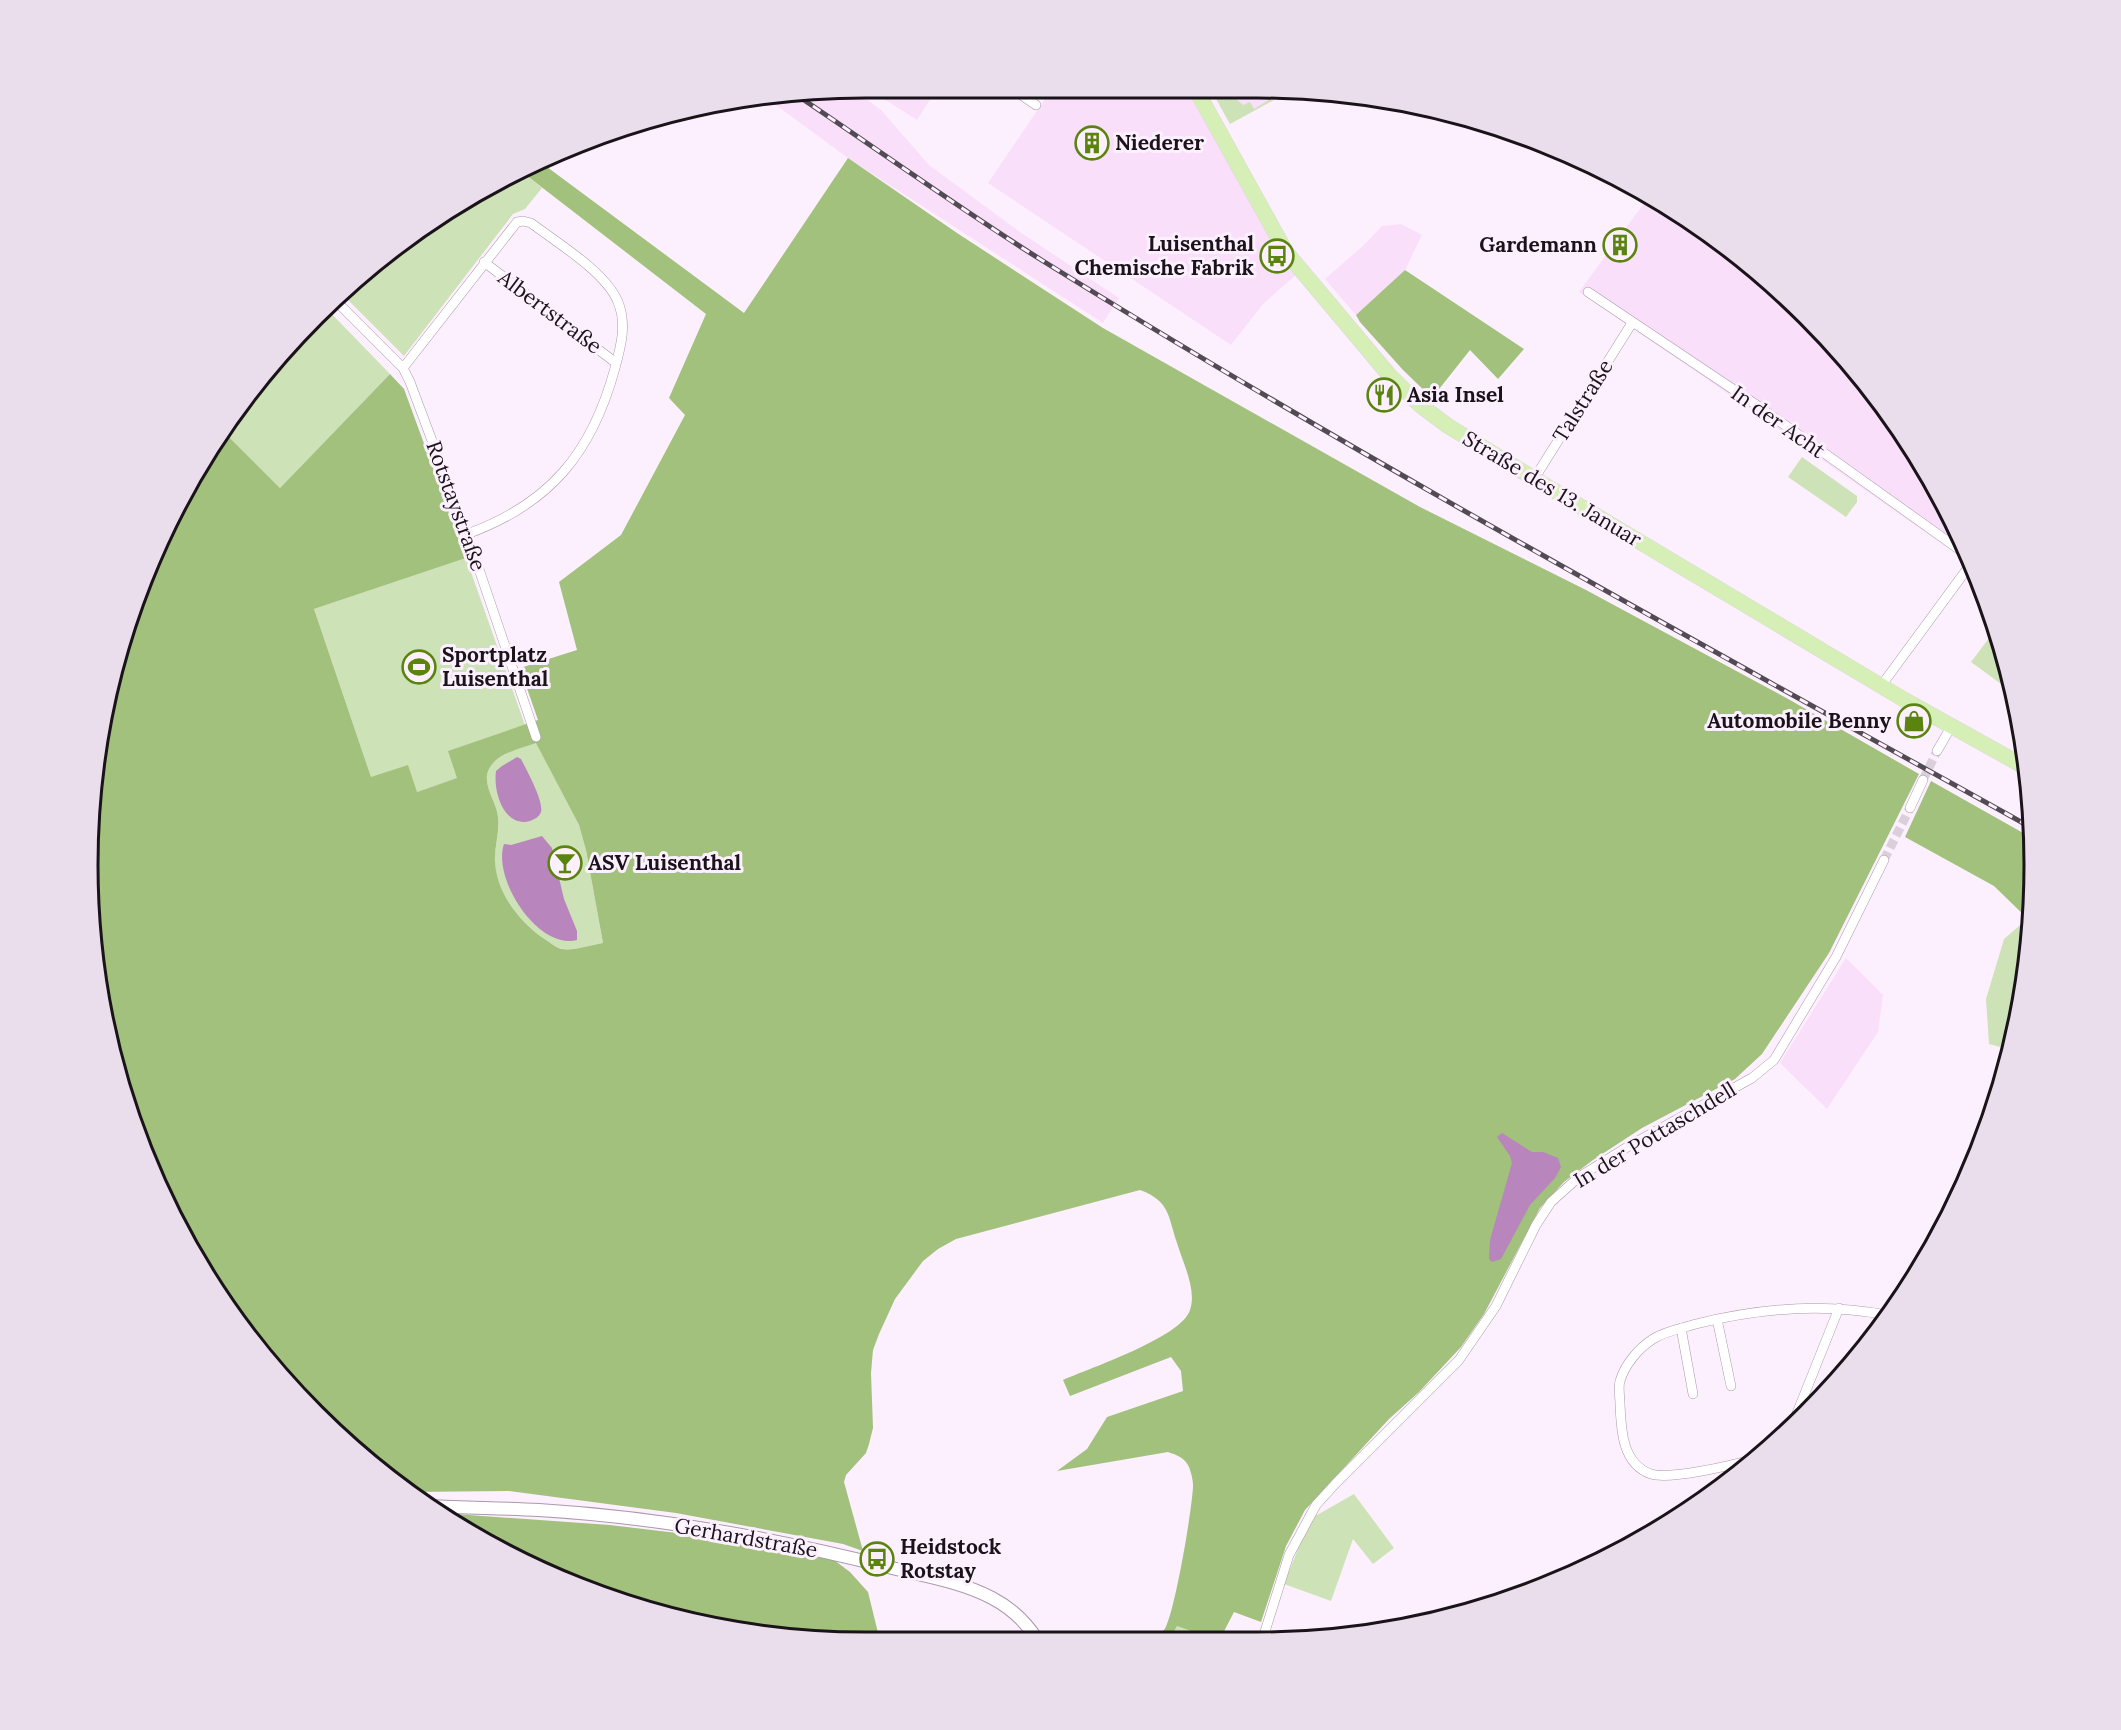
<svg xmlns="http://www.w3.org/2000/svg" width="2121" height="1730" font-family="Lora,serif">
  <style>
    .built { fill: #f9dffa }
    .green { fill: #cee2b8 }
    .forest { fill: #a1c17c; fill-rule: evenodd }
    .water { fill: #b985bd }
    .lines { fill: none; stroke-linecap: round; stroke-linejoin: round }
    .minor-tunnel { stroke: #dbcfdc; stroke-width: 9; stroke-dasharray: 9 4.5; stroke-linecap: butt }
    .minor-casing { stroke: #ab98ac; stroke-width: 10 }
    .tertiary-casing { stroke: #ab98ac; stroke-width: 14 }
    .primary-casing { stroke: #dad9da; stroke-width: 16 }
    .minor { stroke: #fff; stroke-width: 9 }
    .tertiary { stroke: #fff; stroke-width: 12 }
    .primary { stroke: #d6efb6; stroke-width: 15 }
    .rail-casing { stroke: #534b53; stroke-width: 5 }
    .rail { stroke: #fdf0fe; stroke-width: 3; stroke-dasharray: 9; stroke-linecap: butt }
    .labels { text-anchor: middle; stroke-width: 6; stroke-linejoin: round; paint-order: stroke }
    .poi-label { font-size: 21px; font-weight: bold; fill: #1a131a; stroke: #fdf0fe; text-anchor: start }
    .street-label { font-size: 21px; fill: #1a131a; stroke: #fdf0fe }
    .rim { fill: none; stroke: #1a131a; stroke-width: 3 }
  </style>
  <rect width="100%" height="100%" fill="#fdf0fe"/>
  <path class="built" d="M865 87H938L917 120Z
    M1037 88H1188L1297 274 1263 304 1231 345 988 183 1045 99 1034 91Z
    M1210 88 1293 89 1230 124Z
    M853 89 881 110 929 165 1020 232 1119 298 1103 323 848 158 769 100Z
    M1650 195 1769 280 1873 392 1954 521 1975 577 1963 568 1964 562 1962 558 1701 375 1579 292Z
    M1401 224 1422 235 1405 270 1356 315 1325 279 1365 244 1382 226Z
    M1846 958 1883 995 1878 1032 1827 1109 1780 1063Z"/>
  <path class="green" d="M1210 88H1224L1243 105 1250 102 1254 109 1272 98 1274 100 1230 124Z
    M522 172 542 188 525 209 513 214 404 356 342 294 476 191Z
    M325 307 390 374 280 488 225 433 315 315Z
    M1802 457 1857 496V502L1846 517 1788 477Z
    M466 558 525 725 449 751 458 778 417 792 371 777 314 609Z
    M1995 630 2007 663 2012 692 1971 662Z
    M536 742 579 825 586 850 603 943C591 945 574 951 563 949 556 948 551 943 546 940 521 923 497 895 495 863 494 847 500 832 498 817 497 802 481 784 489 769 497 753 520 749 536 742Z
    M2027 919 2029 920 2027 966 2008 1049 1989 1044 1986 999 2004 939Z
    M1354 1494 1394 1548 1373 1564 1353 1539 1331 1601 1284 1584 1310 1519Z
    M1177 1626 1219 1641H1169Z"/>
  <path class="forest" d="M848 158 957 233 1103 328 1420 507 1586 590 1790 700 1919 774 1829 953 1762 1054 1735 1079 1642 1128 1593 1160 1564 1182 1540 1208 1484 1314 1461 1347 1419 1392 1389 1419 1305 1510 1286 1546 1261 1622 1234 1612 1219 1641 1177 1626 1169 1641H1129C1140 1639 1156 1638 1164 1630 1174 1618 1193 1505 1193 1485 1193 1480 1191 1472 1189 1467 1185 1458 1177 1455 1168 1452L1057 1471 1087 1449 1107 1417 1183 1391 1181 1371 1171 1357 1070 1396 1063 1380C1090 1368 1182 1337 1190 1310 1197 1290 1183 1263 1177 1243 1168 1216 1170 1201 1140 1190L956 1239 938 1249 923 1261 895 1299 879 1334 873 1350 871 1373 873 1428 869 1444 866 1453 846 1475 844 1482 863 1551 843 1544 676 1513 509 1491 407 1492 391 1482 248 1339 167 1209 102 1017 87 865 114 663 191 476 225 433 280 488 390 374 404 389 466 558 314 609 371 777 408 765 417 792 457 778 448 751 538 720 520 668 577 650 559 582 621 535 685 415 669 398 706 314 522 172 543 164 744 313ZM536 743 579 825 586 850 603 943C591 945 574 951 562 949 556 948 551 943 546 940 521 923 497 895 495 862 494 847 500 832 498 817 497 802 481 784 489 769 497 753 520 749 536 743Z
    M1405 270 1524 349 1498 379 1470 350 1432 398 1403 370 1360 322 1356 315Z
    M1931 781 2032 838 2029 920 1994 886 1905 837Z
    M441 1513 610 1525 677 1533 834 1560 850 1572 868 1592 880 1641H814L664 1617 521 1563Z"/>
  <path class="water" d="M517 757 521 759C526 769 544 801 541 812 539 817 535 819 530 821 504 828 493 792 496 771L502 766Z
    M542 836 552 848 564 899 577 931V940C538 950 492 879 504 844L511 845Z
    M1502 1133 1532 1152H1543L1558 1158 1561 1167 1555 1178 1530 1205 1501 1259 1492 1262 1489 1259 1490 1240 1512 1163 1510 1156 1497 1137Z"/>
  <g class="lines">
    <path class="minor-tunnel" d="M1923 780 1937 751
      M1884 860 1910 808"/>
    <defs>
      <path id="minor" d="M1011 88 1036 105
        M484 262 616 363
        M1588 292 1761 408 1967 555
        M335 300 403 368 410 382 467 534 536 737
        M403 368 517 222 523 221 531 223C556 242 606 272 618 302 627 324 621 346 615 368 592 453 550 504 467 534
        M1534 479 1632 323
        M1881 686 1970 565
        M1937 751 1951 727
        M1910 808 1923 780
        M1717 1319 1731 1386
        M1681 1328 1693 1394
        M1793 1423 1839 1308
        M1754 1459C1733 1465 1670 1480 1651 1474 1622 1464 1621 1429 1620 1404 1620 1397 1618 1387 1620 1381 1625 1364 1639 1348 1653 1339 1665 1331 1683 1328 1696 1324 1759 1308 1823 1303 1886 1315
        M1262 1641 1289 1555 1316 1505 1337 1482 1459 1360 1496 1306 1536 1225 1551 1202 1579 1177 1629 1146 1752 1078 1774 1060 1836 957 1884 860"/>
      <path id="tertiary" d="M430 1506C467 1508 503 1508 539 1510 653 1517 773 1538 884 1566 919 1575 960 1581 992 1598 1011 1608 1027 1623 1038 1641"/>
      <path id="primary" d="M1195 88 1286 252 1390 376 1420 405 1448 426 1548 487 1903 699 2025 767"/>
    </defs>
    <use href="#minor" class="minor-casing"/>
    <use href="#tertiary" class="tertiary-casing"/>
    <use href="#primary" class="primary-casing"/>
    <use href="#minor" class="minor"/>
    <use href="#tertiary" class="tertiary"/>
    <use href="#primary" class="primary"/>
    <defs>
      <path id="rail" d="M798 96C880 151 960 209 1043 261 1366 462 1700 643 2032 828"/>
    </defs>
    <use href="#rail" class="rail-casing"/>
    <use href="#rail" class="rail"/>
  </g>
  <defs>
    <symbol id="building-ring" viewBox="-11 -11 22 22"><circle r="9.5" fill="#fdf0fe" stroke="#5b840e" stroke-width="1.5"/><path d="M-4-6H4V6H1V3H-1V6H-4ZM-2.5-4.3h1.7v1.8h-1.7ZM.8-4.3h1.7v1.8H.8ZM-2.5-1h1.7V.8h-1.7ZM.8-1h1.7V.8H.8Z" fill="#5b840e"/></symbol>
    <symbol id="bus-ring" viewBox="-11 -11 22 22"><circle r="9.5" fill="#fdf0fe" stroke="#5b840e" stroke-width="1.5"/><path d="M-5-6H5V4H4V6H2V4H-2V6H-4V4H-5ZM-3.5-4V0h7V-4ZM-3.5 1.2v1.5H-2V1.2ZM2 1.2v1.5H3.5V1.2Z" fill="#5b840e"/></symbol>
    <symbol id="restaurant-ring" viewBox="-11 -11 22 22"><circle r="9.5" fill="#fdf0fe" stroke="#5b840e" stroke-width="1.5"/><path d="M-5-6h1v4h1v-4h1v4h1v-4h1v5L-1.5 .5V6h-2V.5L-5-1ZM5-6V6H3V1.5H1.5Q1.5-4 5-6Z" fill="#5b840e"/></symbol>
    <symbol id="stadium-ring" viewBox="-11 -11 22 22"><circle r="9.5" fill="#fdf0fe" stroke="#5b840e" stroke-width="1.5"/><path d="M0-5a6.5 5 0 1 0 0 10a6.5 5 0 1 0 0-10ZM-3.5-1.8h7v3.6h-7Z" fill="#5b840e"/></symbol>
    <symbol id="shop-ring" viewBox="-11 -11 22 22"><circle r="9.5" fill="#fdf0fe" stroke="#5b840e" stroke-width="1.5"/><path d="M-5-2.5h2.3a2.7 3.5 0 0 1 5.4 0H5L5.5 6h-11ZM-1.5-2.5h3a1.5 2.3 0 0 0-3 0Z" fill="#5b840e"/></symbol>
    <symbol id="bar-ring" viewBox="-11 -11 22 22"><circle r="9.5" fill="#fdf0fe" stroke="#5b840e" stroke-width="1.5"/><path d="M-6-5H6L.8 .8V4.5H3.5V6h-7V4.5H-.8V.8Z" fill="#5b840e"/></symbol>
  </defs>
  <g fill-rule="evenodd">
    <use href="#building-ring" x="1073" y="124" width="38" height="38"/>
    <use href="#building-ring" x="1601" y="226" width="38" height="38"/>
    <use href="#bus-ring" x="1258" y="237" width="38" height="38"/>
    <use href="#restaurant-ring" x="1365" y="376" width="38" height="38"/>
    <use href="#stadium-ring" x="400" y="648" width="38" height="38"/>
    <use href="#shop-ring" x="1895" y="702" width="38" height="38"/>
    <use href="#bar-ring" x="546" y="844" width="38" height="38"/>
    <use href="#bus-ring" x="858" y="1540" width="38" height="38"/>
  </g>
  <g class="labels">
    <g class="poi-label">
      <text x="1115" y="150">Niederer</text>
      <text x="1254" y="251" text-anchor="end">Luisenthal<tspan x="1254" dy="24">Chemische Fabrik</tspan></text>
      <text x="1597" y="252" text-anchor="end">Gardemann</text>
      <text x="1407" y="402">Asia Insel</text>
      <text x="442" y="662">Sportplatz<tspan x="442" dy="24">Luisenthal</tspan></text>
      <text x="1891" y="728" text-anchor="end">Automobile Benny</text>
      <text x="588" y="870">ASV Luisenthal</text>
      <text x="900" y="1554">Heidstock<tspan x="900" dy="24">Rotstay</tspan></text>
    </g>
    <g class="street-label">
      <text transform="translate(550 312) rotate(37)" y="7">Albertstraße</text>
      <text transform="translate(1583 401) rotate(-58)" y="7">Talstraße</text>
      <text transform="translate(1778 422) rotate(35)" y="7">In der Acht</text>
      <text transform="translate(1552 489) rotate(31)" y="7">Straße des 13. Januar</text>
      <text transform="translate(456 506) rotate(70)" y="7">Rotstaystraße</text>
      <text transform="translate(1655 1135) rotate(-31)" y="7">In der Pottaschdell</text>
      <text transform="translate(746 1538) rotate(10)" y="7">Gerhardstraße</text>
    </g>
  </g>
  <path d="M0 0H2121V1730H0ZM865 98H1257A767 767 0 0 1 2024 865V865A767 767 0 0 1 1257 1632H865A767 767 0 0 1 98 865V865A767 767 0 0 1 865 98Z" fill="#ebdeec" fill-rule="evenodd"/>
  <path class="rim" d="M865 98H1257A767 767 0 0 1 2024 865V865A767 767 0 0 1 1257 1632H865A767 767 0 0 1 98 865V865A767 767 0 0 1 865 98Z"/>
</svg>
